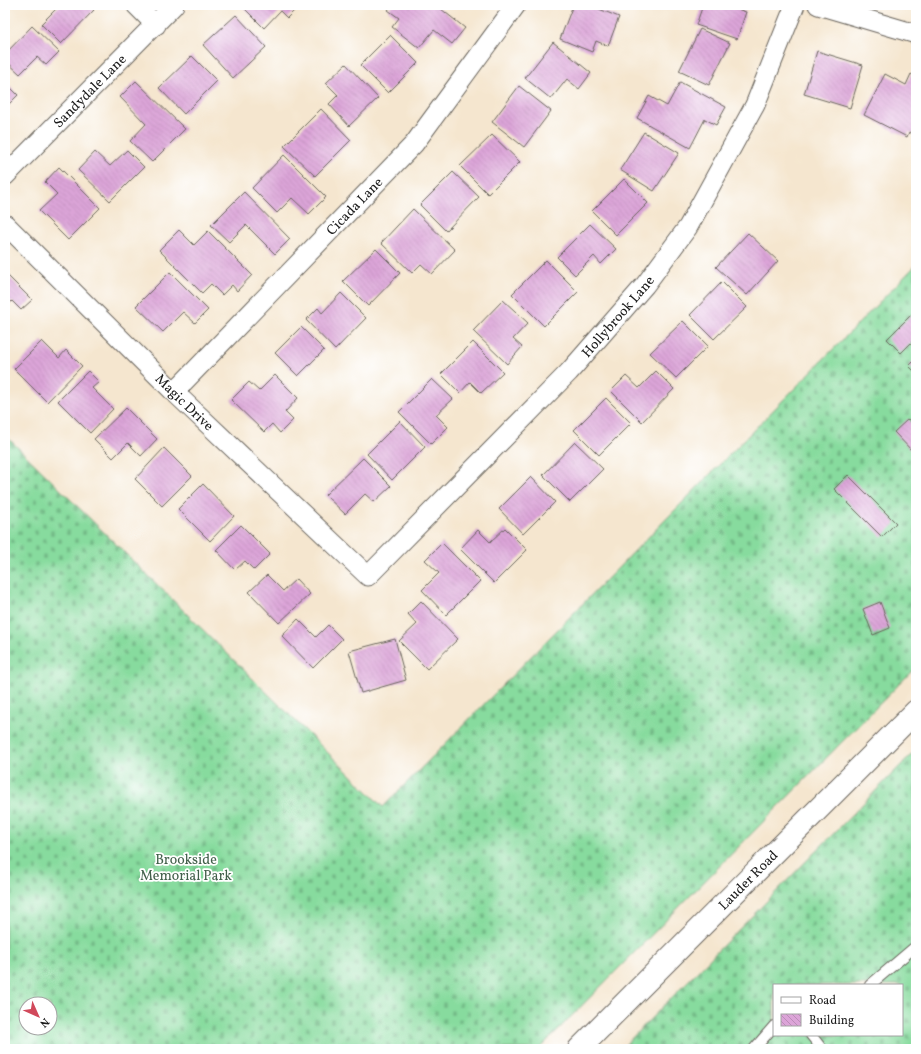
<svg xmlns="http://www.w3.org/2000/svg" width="921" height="1054" font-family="Vollkorn,serif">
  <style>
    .cemetery { fill: url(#cemetery-stones); stroke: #527c5d; fill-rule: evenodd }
    .building { fill: url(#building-back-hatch) }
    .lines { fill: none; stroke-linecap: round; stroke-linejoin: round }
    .lane-casing { stroke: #68635b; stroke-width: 12 }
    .street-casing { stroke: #68635b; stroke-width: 21 }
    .secondary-casing { stroke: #68635b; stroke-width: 24 }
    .lane { stroke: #fff; stroke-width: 10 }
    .street { stroke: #fff; stroke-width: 19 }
    .secondary { stroke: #fff; stroke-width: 22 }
    .labels { text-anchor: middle; stroke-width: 3.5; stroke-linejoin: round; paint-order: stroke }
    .street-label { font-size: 14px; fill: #1c1c1c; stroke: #fff }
    .park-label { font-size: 14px; fill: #415f4a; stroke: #fff }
  </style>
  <defs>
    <pattern id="cemetery-stones" width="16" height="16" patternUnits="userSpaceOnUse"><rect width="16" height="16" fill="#87db9e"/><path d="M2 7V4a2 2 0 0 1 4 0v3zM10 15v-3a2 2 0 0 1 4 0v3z" fill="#74bb88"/></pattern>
    <pattern id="building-back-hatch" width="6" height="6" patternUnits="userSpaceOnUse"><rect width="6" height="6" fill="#dca4d8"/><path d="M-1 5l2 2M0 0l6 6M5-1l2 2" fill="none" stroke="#bc8db9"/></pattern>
  </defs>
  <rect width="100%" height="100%" fill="#fff"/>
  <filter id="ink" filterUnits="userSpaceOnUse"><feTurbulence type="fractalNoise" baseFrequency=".025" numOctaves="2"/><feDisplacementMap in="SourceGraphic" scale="8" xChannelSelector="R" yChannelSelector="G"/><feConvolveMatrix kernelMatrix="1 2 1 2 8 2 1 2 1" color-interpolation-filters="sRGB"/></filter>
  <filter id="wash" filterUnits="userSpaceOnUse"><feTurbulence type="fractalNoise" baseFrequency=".012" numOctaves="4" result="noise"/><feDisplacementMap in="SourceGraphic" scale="16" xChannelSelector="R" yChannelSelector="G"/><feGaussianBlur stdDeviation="0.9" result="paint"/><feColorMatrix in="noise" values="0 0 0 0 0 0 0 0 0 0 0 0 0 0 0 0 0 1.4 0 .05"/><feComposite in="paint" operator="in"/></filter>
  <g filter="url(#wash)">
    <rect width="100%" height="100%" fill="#f5e6cf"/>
    <path class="cemetery" d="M916 265V667L539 1049H5L6 436 383 807ZM26 1004H50V1028H26Z
      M916 750V1049H621ZM774 985H902V1035H774Z"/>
    <g id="blocks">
      <path class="building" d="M60 5H89L94 10 61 44 41 24Z
        M241 5H300L287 18 280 11 264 28Z
        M392 5H436L465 28 452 44 434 30 419 48 392 27 399 18 388 10Z
        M573 5H589L619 17 608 46 596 41 592 52 560 39Z
        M703 5H738L737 9 746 12 737 39 696 25Z
        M236 15 266 47 233 78 203 45Z
        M32 26 59 52 46 65 37 57 20 74 5 60V54Z
        M700 29 730 43 709 85 679 71Z
        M390 35 418 63 388 93 360 65Z
        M553 42 591 73 579 89 567 79 551 99 525 78Z
        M817 51 863 65 850 108 804 94Z
        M192 56 217 81 184 114 159 88Z
        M346 64 378 98 349 126 329 104 338 95 326 83Z
        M885 74 906 85 911 74 916 77V135L909 132 907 137 864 115Z
        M136 81 185 129 152 162 130 141 146 124 120 97Z
        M5 82 18 95 5 108Z
        M680 82 726 107 716 125 705 119 690 148 637 118 649 96 667 106Z
        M519 86 551 111 524 147 492 122Z
        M321 109 351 140 315 176 284 146Z
        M644 132 679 153 654 191 620 170Z
        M492 135 520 162 488 194 460 166Z
        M127 150 144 167 110 201 78 170 95 152 110 166Z
        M284 155 326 197 309 214 292 198 277 213 252 188Z
        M59 167 100 208 68 240 39 211 57 194 45 182Z
        M453 172 479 197 446 231 420 205Z
        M624 179 648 203 616 235 592 211Z
        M244 192 290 239 275 254 246 225 229 242 211 225Z
        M413 209 455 250 432 274 421 264 412 273 381 243Z
        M590 224 616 249 601 264 594 256 575 275 557 257Z
        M179 230 194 245 208 231 252 275 237 291 232 285 222 295 211 284 202 293 159 250Z
        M748 233 778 261 747 295 716 267Z
        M376 249 400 273 368 306 343 281Z
        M546 260 578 292 544 326 512 294Z
        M170 272 208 310 195 323 183 312 163 332 136 306Z
        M5 273 32 300 21 310 12 301 5 308Z
        M722 282 747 307 714 339 690 315Z
        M341 293 366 318 335 350 306 320 318 308 322 313Z
        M503 300 528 323 513 339 522 347 507 364 473 331Z
        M911 315 916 320V338L901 353 887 339Z
        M683 321 708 346 676 378 650 353Z
        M301 327 324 350 298 376 275 353Z
        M42 341 59 358 66 350 82 366 47 402 14 369Z
        M473 342 503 372 481 393 470 382 460 393 441 374Z
        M916 359V373L909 366Z
        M88 371 99 382 92 388 113 409 90 433 58 401Z
        M656 371 674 389 642 422 611 391 626 376 639 388Z
        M275 375 298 398 285 412 293 420 280 433 272 424 264 432 231 400 249 382 259 391Z
        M432 379 453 399 436 415 448 427 431 444 399 412Z
        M606 398 631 423 599 455 574 430Z
        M126 408 157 439 141 456 128 443 113 458 94 439Z
        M908 419 916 427V449L913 452 894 432Z
        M400 421 425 447 392 480 367 454Z
        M575 442 603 469 570 502 543 475Z
        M164 448 192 476 162 506 135 479Z
        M363 458 391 486 374 502 365 494 345 514 325 495Z
        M848 475 896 523 882 537 834 489Z
        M531 477 555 502 523 534 499 509Z
        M203 484 234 516 210 541 178 509Z
        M241 525 270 554 254 570 245 561 235 570 216 550Z
        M505 528 527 550 494 583 460 549 478 530 490 542Z
        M442 543 480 581 446 615 422 590 439 573 425 560Z
        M267 575 283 591 296 579 310 594 279 623 249 592Z
        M421 601 458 639 427 669 399 641 417 624 408 614Z
        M880 602 890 628 873 635 863 609Z
        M298 619 316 637 328 625 342 639 313 668 282 636Z
        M395 639 406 680 361 693 349 651Z"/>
    </g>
  </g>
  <g filter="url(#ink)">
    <use href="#blocks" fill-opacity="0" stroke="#68635b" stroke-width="1"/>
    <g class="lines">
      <defs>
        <path id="lane" d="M870 985 916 946
          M811 1035 822 1049
          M754 1049 774 1026"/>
        <g id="street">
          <path d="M136 5 156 25"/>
          <path d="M818 5 916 34"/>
          <path id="s1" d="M5 176 174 5"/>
          <path id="s2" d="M5 224 174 392 368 576 569 372 645 285 688 227 755 105 795 5"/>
          <path id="s3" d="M174 392 414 144 516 5"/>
        </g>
        <g id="secondary">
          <path id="s4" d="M579 1049 916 711"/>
        </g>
      </defs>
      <use href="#lane" class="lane-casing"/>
      <use href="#street" class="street-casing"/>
      <use href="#secondary" class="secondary-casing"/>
      <use href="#lane" class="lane"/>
      <use href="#street" class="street"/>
      <use href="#secondary" class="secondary"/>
    </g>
  </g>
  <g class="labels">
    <g class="street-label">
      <text dy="5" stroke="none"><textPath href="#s1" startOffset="120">Sandydale Lane</textPath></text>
      <text dy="5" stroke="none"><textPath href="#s3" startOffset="259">Cicada Lane</textPath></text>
      <text dy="5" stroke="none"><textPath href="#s2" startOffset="866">Hollybrook Lane</textPath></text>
      <text dy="5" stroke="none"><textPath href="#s2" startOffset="253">Magic Drive</textPath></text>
      <text dy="5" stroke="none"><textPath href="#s4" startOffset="239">Lauder Road</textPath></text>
    </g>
    <g class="park-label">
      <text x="186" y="864">Brookside<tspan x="186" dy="16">Memorial Park</tspan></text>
    </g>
  </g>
  <rect width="921" height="1054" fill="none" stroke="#fff" stroke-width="20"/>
  <rect x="773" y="984" width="130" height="52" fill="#ffffff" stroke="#a4a4a4"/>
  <rect x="781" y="997" width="20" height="6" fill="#ffffff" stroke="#a4a4a4"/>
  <text x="809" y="1004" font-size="12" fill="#1c1c1c">Road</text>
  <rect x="781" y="1014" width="20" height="12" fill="url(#building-back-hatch)" stroke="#a4a4a4"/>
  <text x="809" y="1024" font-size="12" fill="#1c1c1c">Building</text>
  <g transform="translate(38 1016) rotate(135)"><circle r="19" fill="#ffffff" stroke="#a4a4a4"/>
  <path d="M0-3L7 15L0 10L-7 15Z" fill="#d1495b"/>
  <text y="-6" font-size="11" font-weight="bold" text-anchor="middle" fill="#1c1c1c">N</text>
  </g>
</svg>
